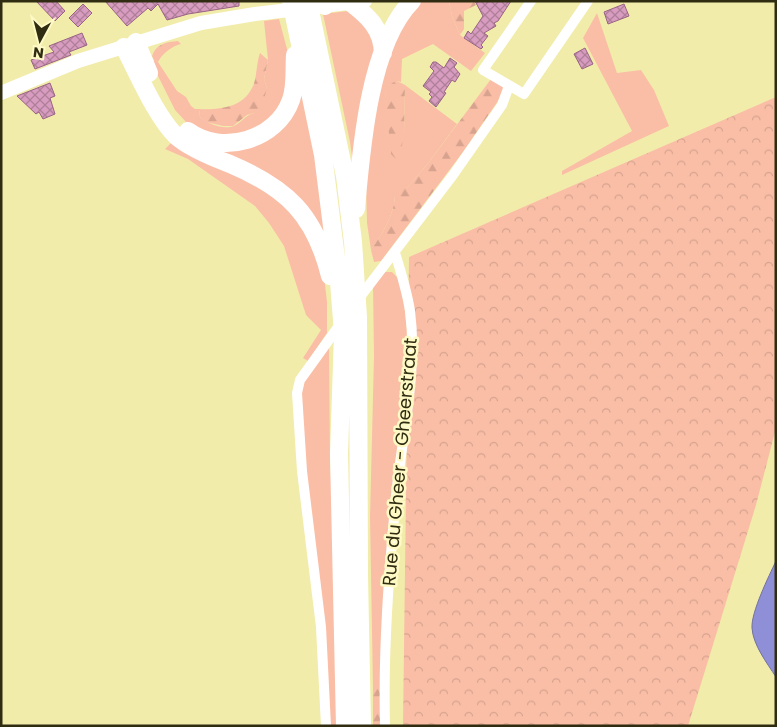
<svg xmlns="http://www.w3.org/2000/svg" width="777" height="727" font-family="Poppins,sans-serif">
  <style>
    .grass { fill: #fabea6 }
    .forest { fill: url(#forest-firs) }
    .park { fill: url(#park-crowns) }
    .water { fill: #8f8fd7; stroke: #72719c }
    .building { fill: url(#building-cross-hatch); stroke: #996384 }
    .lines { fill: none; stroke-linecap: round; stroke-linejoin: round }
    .street { stroke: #fff; stroke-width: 10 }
    .secondary { stroke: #fff; stroke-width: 14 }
    .highway { stroke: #fff; stroke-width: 18 }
    .labels { text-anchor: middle; stroke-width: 5; stroke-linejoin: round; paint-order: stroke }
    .street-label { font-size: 18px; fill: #2f2c12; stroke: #fef9c5 }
  </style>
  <defs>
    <pattern id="forest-firs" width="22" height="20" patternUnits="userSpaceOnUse" patternTransform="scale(1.25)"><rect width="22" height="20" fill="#fabea6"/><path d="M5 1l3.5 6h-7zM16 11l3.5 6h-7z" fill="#d7a38e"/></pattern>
    <pattern id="park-crowns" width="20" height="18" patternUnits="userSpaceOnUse" patternTransform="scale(1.25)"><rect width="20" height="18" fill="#fabea6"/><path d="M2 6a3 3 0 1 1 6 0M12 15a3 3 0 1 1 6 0" fill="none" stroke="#d7a38e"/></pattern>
    <pattern id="building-cross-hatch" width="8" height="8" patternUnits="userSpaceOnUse" patternTransform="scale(1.25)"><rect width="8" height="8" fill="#d79cbf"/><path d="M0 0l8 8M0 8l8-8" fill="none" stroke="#af7f9a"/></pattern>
  </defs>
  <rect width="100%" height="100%" fill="#f2ecab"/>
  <path class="grass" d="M427 1H449L452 16 460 35 485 53 471 71 433 44 402 59 401 82 397 81 385 93 387 102 404 134 405 85 457 124 429 162 407 188 395 191C396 212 383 233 371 250L367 223 366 184 377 94 399 26 418 2Z
    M356 10 378 39 356 183 350 142 323 14Z
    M597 13 617 73 641 70 654 90 669 126 562 175V171L632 131 583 38Z
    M279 19 291 64V80L273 118 246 135 216 137 187 123 175 110 152 64 154 60 158 62 177 91 186 97 191 106 195 109H199L200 117C208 124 224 130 234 126 242 122 244 116 254 113L267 88 264 79 268 60 264 21Z
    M300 81 321 179 329 257 303 207 180 133 174 123 184 131 253 141Z
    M174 140 267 189 295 214 323 267 327 302V333L308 361 303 358 321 330 306 315 284 246 269 223 255 206 188 159 165 149Z
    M385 272H392L399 279 403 292 409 350 384 604 380 689H373L370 517 374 356 373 284Z
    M329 346 330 460 333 520 337 726H329L306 477 301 386Z"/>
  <path class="forest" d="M449 1H474L476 5 464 11V29L460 35 452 16Z
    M178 41 181 44C172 46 162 54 158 62L154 60 152 56C156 44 166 42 178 41Z
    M260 53 268 60 264 79 267 88 263 103 254 113 247 115 233 126H223L206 122 200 117 199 109C218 110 242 108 252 88 257 80 256 64 260 53Z
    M491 79 504 87 498 101 463 152 381 261 374 262 371 250C383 233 396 212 395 191L399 187 407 188 429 162Z
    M397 81 405 85 404 134 400 158 396 159 391 154 385 93 392 83Z
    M373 689H380V726H373Z"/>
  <path class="park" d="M776 97V428L756 505 688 726H403L409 257Z"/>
  <path class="water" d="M776 561V677C767 663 753 645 752 628 751 612 769 576 776 561Z"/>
  <path class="building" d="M36 1H56L65 11 55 21Z
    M105 1H239V6L188 14 167 20 158 4 151 11 148 8 127 26Z
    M475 1H511L498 21 494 23 496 26 484 33 488 36 481 45 483 47 481 49 464 38 468 31 471 34 483 16Z
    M83 4 92 13 78 27 69 18Z
    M624 4 629 16 608 24 604 12Z
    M82 33 87 45 69 52 71 55 35 69 31 60 54 52 49 46Z
    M585 48 593 64 582 69 574 54Z
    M450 58 457 63 454 67 460 74 455 82 452 80 444 92 446 93 436 107 429 101 432 97 429 94 431 92 423 86 434 71 430 67 433 62H436L444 68Z
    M50 83 55 96 50 98 55 114 43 119 39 112 36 114 17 96Z"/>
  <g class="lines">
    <path class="street" d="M531 1 483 70 524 94 588 1
      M357 301 453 175 502 105 509 86
      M326 726 321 627 302 471 297 393 300 380 341 323
      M385 726C383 649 389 572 396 496 402 435 418 372 410 311 407 291 401 272 395 253"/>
    <path class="secondary" d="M1 93 78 61 201 23 255 14 365 1"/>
    <path class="highway" d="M291 1 323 155 339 282 343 333 339 454 345 726
      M308 1 345 176 353 242 358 317 359 575 362 726
      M351 3C369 17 382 29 383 53
      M325 6 329 1
      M136 42 149 73
      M124 47C138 73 155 115 176 136 189 148 214 158 230 164 287 188 315 215 330 276
      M188 131C222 156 277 140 291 100 296 86 294 69 295 55
      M356 209C361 151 369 44 412 1"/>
  </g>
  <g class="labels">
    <g class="street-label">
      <text transform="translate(400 462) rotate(-85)" y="6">Rue du Gheer - Gheerstraat</text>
    </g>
  </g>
  <rect width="777" height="727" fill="none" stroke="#2f2c12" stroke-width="5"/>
  <g transform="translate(40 40) rotate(187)" stroke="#fef9c5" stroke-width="4" paint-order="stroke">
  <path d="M0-4L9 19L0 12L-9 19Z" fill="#2f2c12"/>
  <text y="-8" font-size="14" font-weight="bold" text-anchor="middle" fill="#2f2c12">N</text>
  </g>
</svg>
